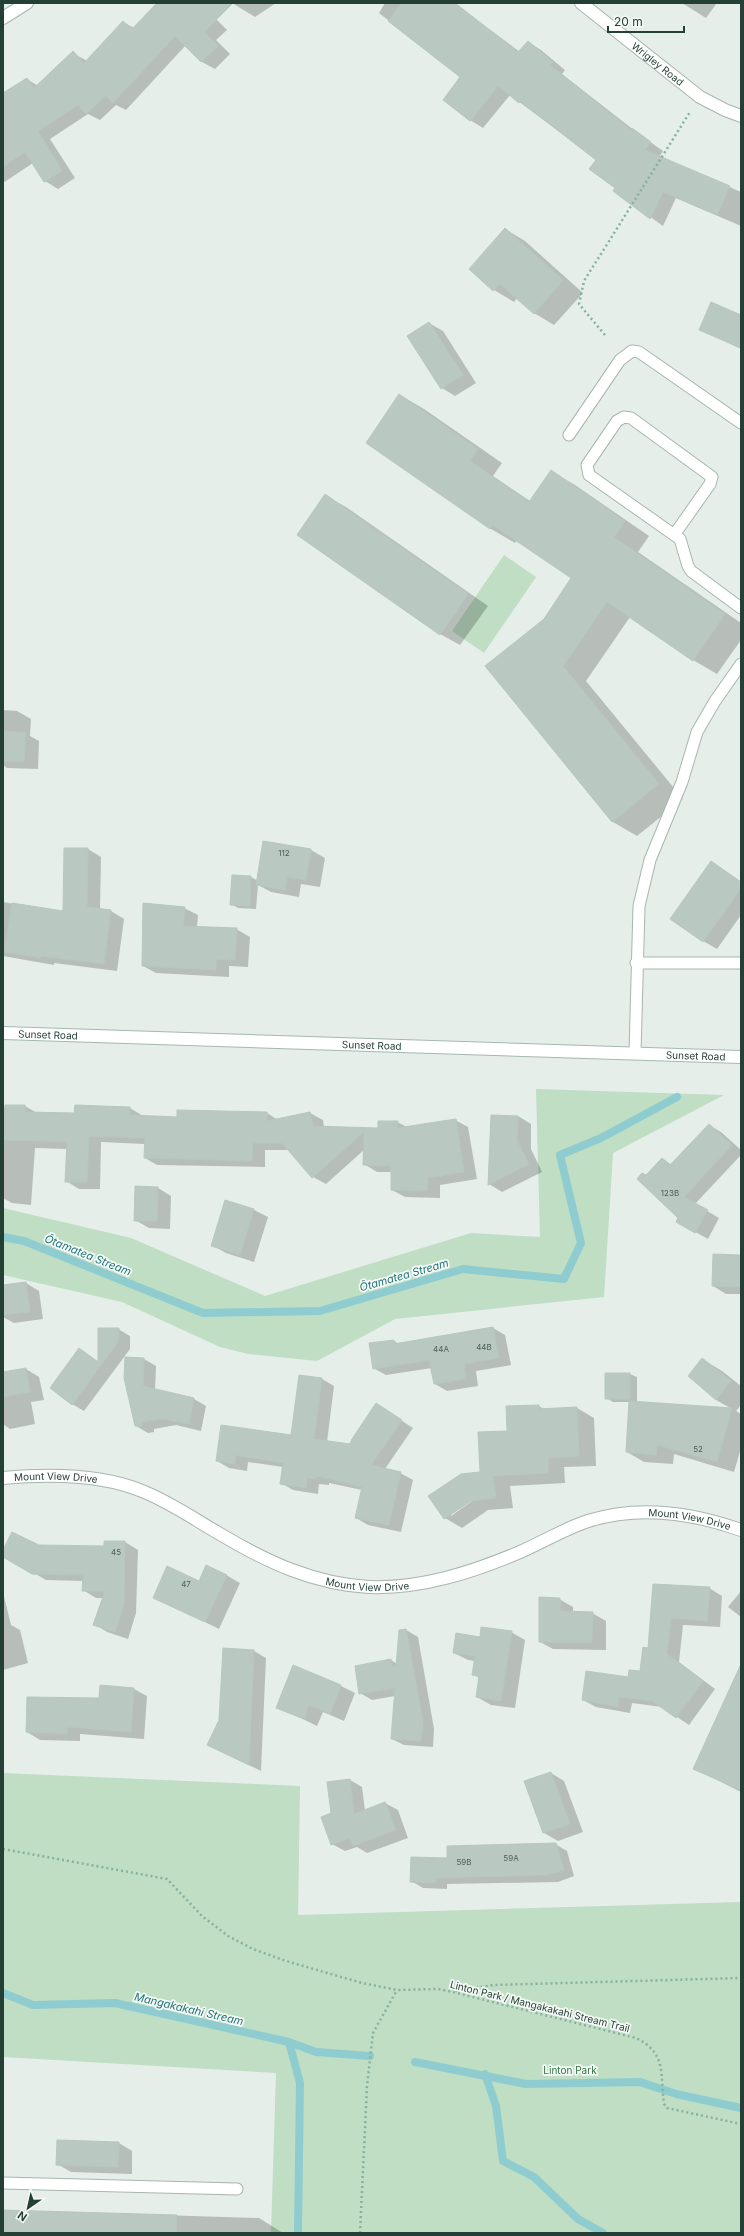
<svg xmlns="http://www.w3.org/2000/svg" width="744" height="2236" font-family="Inter,sans-serif">
  <style>
    .green { fill: #bfdec4 }
    .shadow { fill: #0003; fill-rule: evenodd }
    .lines { fill: none; stroke-linecap: round; stroke-linejoin: round }
    .stream { stroke: #8fccd0; stroke-width: 8 }
    .building { fill: #bac8c2; stroke: #b7c7bf }
    .lane-casing { stroke: #a7b6af; stroke-width: 13 }
    .street-casing { stroke: #a7b6af; stroke-width: 14 }
    .secondary-casing { stroke: #a4b9b0; stroke-width: 14 }
    .path { stroke: #87b09f; stroke-width: 2.5; stroke-dasharray: 2 3; stroke-linecap: butt }
    .lane { stroke: #fff; stroke-width: 11 }
    .street { stroke: #fff; stroke-width: 12 }
    .secondary { stroke: #fff; stroke-width: 12 }
    .labels { text-anchor: middle; stroke-width: 3.5; stroke-linejoin: round; paint-order: stroke }
    .number-label { font-size: 8px; fill: #4a6158 }
    .street-label { font-size: 10px; fill: #243f35; stroke: #f6faf7 }
    .park-label { font-size: 10px; fill: #307544; stroke: #f6faf7 }
    .water-label { font-size: 11px; font-style: italic; fill: #20737a; stroke: #f6faf7 }
  </style>
  <rect width="100%" height="100%" fill="#e5eee9"/>
  <path class="green" d="M504 555 536 577 484 653 452 631Z
    M536 1089 724 1095 613 1153 604 1297 395 1319 317 1361 248 1354 220 1347 122 1302 3 1275V1208L131 1238 265 1296 471 1233 540 1237Z
    M3 1773 300 1786 298 1915 741 1902V2233H271L276 2073 3 2057Z"/>
  <path class="shadow" d="M158 3H200L227 30 216 40 230 54 215 69 202 62 186 45 126 110 116 105 100 120 88 114 50 139 75 178 58 189 45 181 33 163 3 183V94L27 79 38 86 73 53 87 61 123 22 134 28Z
    M232 3H276L255 17Z
    M385 3H454L520 52 528 42 541 50 565 70 562 74 635 131 663 151 659 157 741 192V226L676 198 663 226 614 191 616 188 597 160 510 95 483 128 470 120 461 77 379 13Z
    M682 3H717L706 18Z
    M505 229 525 241 583 293 554 325 534 313 517 298 514 302 494 290 470 269Z
    M741 316V349L701 330Z
    M429 323 443 331 476 383 455 396 442 388Z
    M400 395 424 409 502 463 493 476 530 501 551 471 575 485 649 536 638 552 741 623V640L717 674 693 660 630 617 586 681 683 799 637 836 613 822 487 667 544 619 573 578 517 540 515 543 491 529 367 442Z
    M326 496 346 507 488 606 460 645 440 634Z
    M3 710 17 711 31 719 30 736 39 741 38 769 7 768 3 765Z
    M264 842 311 850 325 858 320 887 301 884 299 897 271 892 258 885 256 909 238 908 231 904 233 876 251 877 258 881Z
    M88 849 101 857 100 910 111 911 124 919 117 971 54 963V965L3 956V902L64 913Z
    M711 863 741 882V915L717 949 703 941Z
    M184 908 198 915 197 927 236 929 250 937 248 967 229 966V977L156 973 143 966Z
    M25 1106 37 1113 75 1114 76 1106 130 1108 143 1116 178 1118 267 1113 278 1120 310 1113 323 1120 324 1127 379 1129 397 1122 407 1127 455 1120 468 1127 477 1179 440 1185V1198L405 1197 392 1190V1172H377L364 1164V1150L326 1184 313 1177 290 1150H265V1167L157 1165 145 1158V1144L101 1142 100 1189H79L66 1181 67 1149 35 1148 31 1205 12 1203 3 1198V1107Z
    M518 1116 531 1124V1149L542 1172 502 1192 489 1184Z
    M709 1125 721 1132 741 1150V1155L695 1204 719 1218 708 1239 677 1222 679 1217 663 1159 672 1165Z
    M158 1188 171 1196 170 1229 149 1228 135 1220Z
    M226 1201 254 1210 268 1217 254 1262 226 1253 212 1245Z
    M741 1256V1294H726L713 1286Z
    M26 1283 39 1291 43 1319 14 1323 3 1317V1286Z
    M493 1328 505 1335 511 1365 476 1371 478 1386 447 1391 435 1384 432 1368 386 1375 373 1368 394 1341 399 1344Z
    M118 1329 130 1336V1349L84 1411 72 1404 80 1349 99 1362Z
    M126 1358 144 1359 156 1366 155 1390 194 1399 206 1406 201 1431 176 1425 154 1429V1432L148 1433 136 1426Z
    M702 1359 722 1371 741 1386V1405L736 1411 741 1414V1448L734 1472 674 1454 673 1464 644 1462 627 1452 630 1402H613L606 1398V1374H630L637 1377V1403L732 1409 716 1400Z
    M26 1369 39 1377 44 1400 31 1402 35 1424 10 1429 3 1424V1373Z
    M322 1379 334 1386 327 1442 351 1445 376 1404 413 1428 385 1469 400 1473 413 1480 401 1532 368 1525 356 1518 362 1490 329 1483V1485L319 1484 318 1494 293 1490 281 1483 283 1467 248 1462 247 1471 229 1468 217 1461 292 1437Z
    M539 1406 544 1409 577 1408 594 1418 596 1466 564 1467 565 1483 510 1486 513 1508 488 1510 462 1528 445 1518 481 1473 508 1432ZM474 1497 475 1499 451 1516V1513Z
    M105 1542H125L138 1550 136 1613 128 1639 107 1632 94 1624 103 1598H96L83 1590 84 1581 46 1580 3 1555V1552L39 1546 105 1547Z
    M226 1575 240 1583 219 1629 154 1597 199 1582Z
    M653 1585 709 1588 722 1596 720 1627 683 1625 679 1662 715 1689 689 1725 662 1707 632 1703 630 1713 596 1707 583 1700 641 1672 649 1649Z
    M741 1591V1617L728 1607Z
    M3 1592 11 1625 20 1630 28 1663 3 1670Z
    M559 1599 573 1607V1613H592L606 1621V1650L553 1649 540 1642Z
    M406 1630 418 1637 434 1729 433 1747 404 1745 392 1739 395 1696 372 1700 360 1693 391 1660 397 1664Z
    M511 1632 525 1640 515 1708 491 1705 477 1697 480 1678 473 1675 475 1661 468 1660 454 1653 481 1638Z
    M254 1651 266 1658 261 1771 208 1745Z
    M294 1667 341 1686 355 1693 344 1721 323 1712 317 1726 278 1707Z
    M741 1682V1792L695 1769Z
    M134 1689 147 1696 144 1739 80 1734V1741L40 1740 27 1732 100 1699Z
    M551 1773 564 1781 583 1832 558 1841 544 1833 526 1782Z
    M350 1780 362 1787 365 1811 385 1803 398 1810 408 1838 367 1853 357 1847 345 1851 332 1844V1814Z
    M555 1844 567 1851 574 1876 558 1882 447 1884V1889L423 1888 411 1881 448 1859Z
    M119 2143 132 2151V2174L71 2172 57 2164Z
    M3 2210 259 2218 283 2233H3Z"/>
  <g class="lines">
    <path class="stream" d="M3 1237 24 1241 203 1313 320 1311 463 1269 564 1279 581 1243 560 1155 601 1138 677 1097
      M3 1993 33 2005 115 2003 289 2042 316 2052 370 2056
      M289 2042 300 2083 298 2233
      M415 2062 526 2084 640 2082 676 2094 741 2108
      M485 2074 496 2106 503 2161 534 2177 578 2219 603 2233"/>
  </g>
  <path class="building" d="M157 3H233L204 32 218 46 201 62 175 36 113 103 106 95 86 114 78 105 38 131 62 171 44 182 25 152 3 167V93L27 78 34 88 73 51 84 63 123 21 132 29Z
    M402 3H455L518 52 528 41 553 62 550 65 631 130 632 128 651 142 645 150 730 186 717 215 663 192 650 219 613 191 615 188 589 169 596 160 520 101 519 103 498 86 470 121 443 100 460 77 388 21Z
    M505 228 563 280 534 314 500 284 493 291 469 269Z
    M711 302 741 315V348L699 330Z
    M429 322 463 375 441 389 407 336Z
    M399 394 478 449 470 461 529 502 551 470 625 521 614 537 725 614 693 661 607 602 563 666 659 784 612 822 485 666 544 619 571 578 493 525 490 529 366 443Z
    M325 494 468 594 440 635 297 535Z
    M3 731 26 733 24 762 3 761Z
    M263 841 311 849 306 880 287 877 285 890 256 885Z
    M64 848H88L87 907 111 910 104 964 41 956V958L4 952 12 903 63 911Z
    M711 861 741 882V888L703 942 670 919Z
    M232 875 251 876 250 906 230 905Z
    M143 903 185 907 183 926 237 928 235 960 216 959V970L142 966Z
    M5 1105H25V1112L74 1113 75 1105 130 1107V1115L177 1117V1110L267 1112V1121L310 1112 313 1126 378 1128V1121H398L397 1128 456 1119 464 1172 428 1178 427 1191 391 1190V1166L363 1165 364 1132 312 1178 282 1143H253L252 1161 144 1158 145 1138 89 1136 87 1182H65L67 1142 4 1140Z
    M491 1115 518 1116 517 1141 529 1164 488 1185Z
    M709 1124 732 1145 684 1197 708 1210 695 1233 676 1222 678 1218 637 1179 642 1173 646 1175 662 1158 670 1165Z
    M135 1186 158 1187 157 1221H134Z
    M225 1200 254 1209 240 1255 211 1246Z
    M713 1254 741 1255V1287L712 1286Z
    M26 1282 30 1312 3 1315V1285Z
    M493 1327 499 1358 464 1364 466 1379 434 1384 429 1360 373 1369 369 1343 394 1340V1344Z
    M98 1328H119L118 1342 72 1405 50 1388 79 1348 98 1362Z
    M125 1357 144 1358 143 1386 194 1398 189 1424 163 1419 142 1422V1426H135L124 1378Z
    M702 1358 731 1381 716 1400 688 1376Z
    M26 1368 30 1392 3 1397V1372Z
    M605 1373H630V1399H605Z
    M299 1375 322 1378 314 1439 350 1444 352 1439 376 1403 402 1420 371 1465 401 1472 389 1525 355 1518 362 1487 317 1476 316 1479 307 1478 306 1488 280 1484 283 1463 236 1455 235 1464 216 1461 221 1425 291 1435Z
    M629 1401 732 1408 717 1462 657 1445 656 1455 626 1452Z
    M539 1405V1409L577 1407 579 1456 548 1458V1473L493 1476 496 1498 471 1501 444 1519 428 1496 461 1474 480 1472 478 1432 507 1431 506 1406Z
    M12 1532 39 1545 104 1546V1541H125L124 1605 115 1632 93 1625 105 1591H82L83 1575 32 1574 3 1557V1550Z
    M206 1565 227 1575 205 1622 153 1598 167 1566 199 1581Z
    M653 1584 710 1587 707 1621 671 1618 667 1654 703 1681 676 1718 652 1701 619 1697 618 1707 582 1700 586 1671 628 1677 629 1670 640 1671 643 1647 648 1648Z
    M539 1597 560 1598V1611L593 1612 592 1642H539Z
    M481 1627 512 1631 501 1701 476 1697 479 1676 472 1675 475 1656 453 1653 456 1633 480 1637Z
    M406 1629 423 1722 421 1741 391 1739 395 1688 359 1694 355 1666 391 1659 392 1667H396L399 1630Z
    M223 1648 254 1650 249 1765 207 1745 219 1720Z
    M741 1664V1790L693 1769Z
    M293 1665 341 1685 330 1714 309 1705 304 1719 276 1708Z
    M100 1685 134 1688 131 1732 67 1727V1734L26 1732 27 1697 99 1698Z
    M551 1772 570 1824 543 1833 524 1781Z
    M350 1779 354 1814 385 1802 396 1830 353 1846 350 1838 331 1845 321 1817 331 1813 327 1782Z
    M556 1843 564 1870 546 1875 436 1878 435 1883 410 1882 411 1857 447 1858V1846Z
    M57 2140 119 2142 118 2167 56 2165Z
    M3 2210 177 2215 176 2233H3Z"/>
  <g class="lines">
    <defs>
      <path id="lane" d="M569 435 620 360 632 351 639 352 741 423
        M674 535 710 484 712 477 631 418 624 417 617 421 587 465 589 475 680 539 688 566 691 571 741 608
        M636 963H741
        M635 1053 639 906 650 860 682 782 697 732 715 701 741 664
        M3 2183 237 2189"/>
      <g id="street">
        <path id="s1" d="M581 3 700 97 725 110 741 116"/>
        <path d="M3 18 27 3"/>
        <path id="s2" d="M3 1478C46 1474 101 1474 142 1491 170 1502 194 1519 220 1534 267 1562 314 1584 369 1587 421 1589 473 1572 520 1552 543 1542 564 1529 588 1521 638 1505 693 1513 741 1530"/>
      </g>
      <g id="secondary">
        <path id="s3" d="M3 1033 741 1057"/>
      </g>
    </defs>
    <use href="#lane" class="lane-casing"/>
    <use href="#street" class="street-casing"/>
    <use href="#secondary" class="secondary-casing"/>
    <path class="path" d="M605 335 579 304 584 281 690 112
      M3 1849 167 1879 202 1916 228 1936 253 1949 286 1961 362 1983 397 1990 438 1989 453 1992 636 2038C667 2053 660 2074 664 2104L667 2108 741 2124
      M456 1991 493 1985 741 1978
      M360 2233 367 2086 373 2033 397 1990"/>
    <use href="#lane" class="lane"/>
    <use href="#street" class="street"/>
    <use href="#secondary" class="secondary"/>
  </g>
  <g class="labels">
    <g class="number-label">
      <text x="284" y="856">112</text>
      <text x="670" y="1196">123B</text>
      <text x="484" y="1350">44B</text>
      <text x="441" y="1352">44A</text>
      <text x="698" y="1452">52</text>
      <text x="116" y="1555">45</text>
      <text x="186" y="1587">47</text>
      <text x="511" y="1861">59A</text>
      <text x="464" y="1865">59B</text>
    </g>
    <g class="street-label">
      <text dy="4" stroke="none"><textPath href="#s1" startOffset="98">Wrigley Road</textPath></text>
      <text dy="4" stroke="none"><textPath href="#s3" startOffset="45">Sunset Road</textPath></text>
      <text dy="4" stroke="none"><textPath href="#s3" startOffset="369">Sunset Road</textPath></text>
      <text dy="4" stroke="none"><textPath href="#s3" startOffset="693">Sunset Road</textPath></text>
      <text dy="4" stroke="none"><textPath href="#s2" startOffset="53">Mount View Drive</textPath></text>
      <text dy="4" stroke="none"><textPath href="#s2" startOffset="724">Mount View Drive</textPath></text>
      <text dy="4" stroke="none"><textPath href="#s2" startOffset="388">Mount View Drive</textPath></text>
      <text transform="translate(540 2006) rotate(14)" y="4">Linton Park / Mangakakahi Stream Trail</text>
    </g>
    <g class="park-label">
      <text x="570" y="2074">Linton Park</text>
    </g>
    <g class="water-label">
      <text transform="translate(88 1255) rotate(22)" y="4">Ōtamatea Stream</text>
      <text transform="translate(404 1275) rotate(-16)" y="4">Ōtamatea Stream</text>
      <text transform="translate(189 2009) rotate(13)" y="4">Mangakakahi Stream</text>
    </g>
  </g>
  <rect width="744" height="2236" fill="none" stroke="#243f35" stroke-width="8"/>
  <g transform="translate(28 2208) rotate(214)" stroke="#f6faf7" stroke-width="3" paint-order="stroke">
  <path d="M0-3L7 15L0 10L-7 15Z" fill="#243f35"/>
  <text y="-6" font-size="11" font-weight="bold" text-anchor="middle" fill="#243f35">N</text>
  </g>
  <path d="M608 26v6h76v-6" fill="none" stroke="#243f35" stroke-width="2"/>
  <text x="614" y="26" font-size="12" fill="#243f35" stroke="#f6faf7" stroke-width="3" paint-order="stroke">20 m</text>
</svg>
